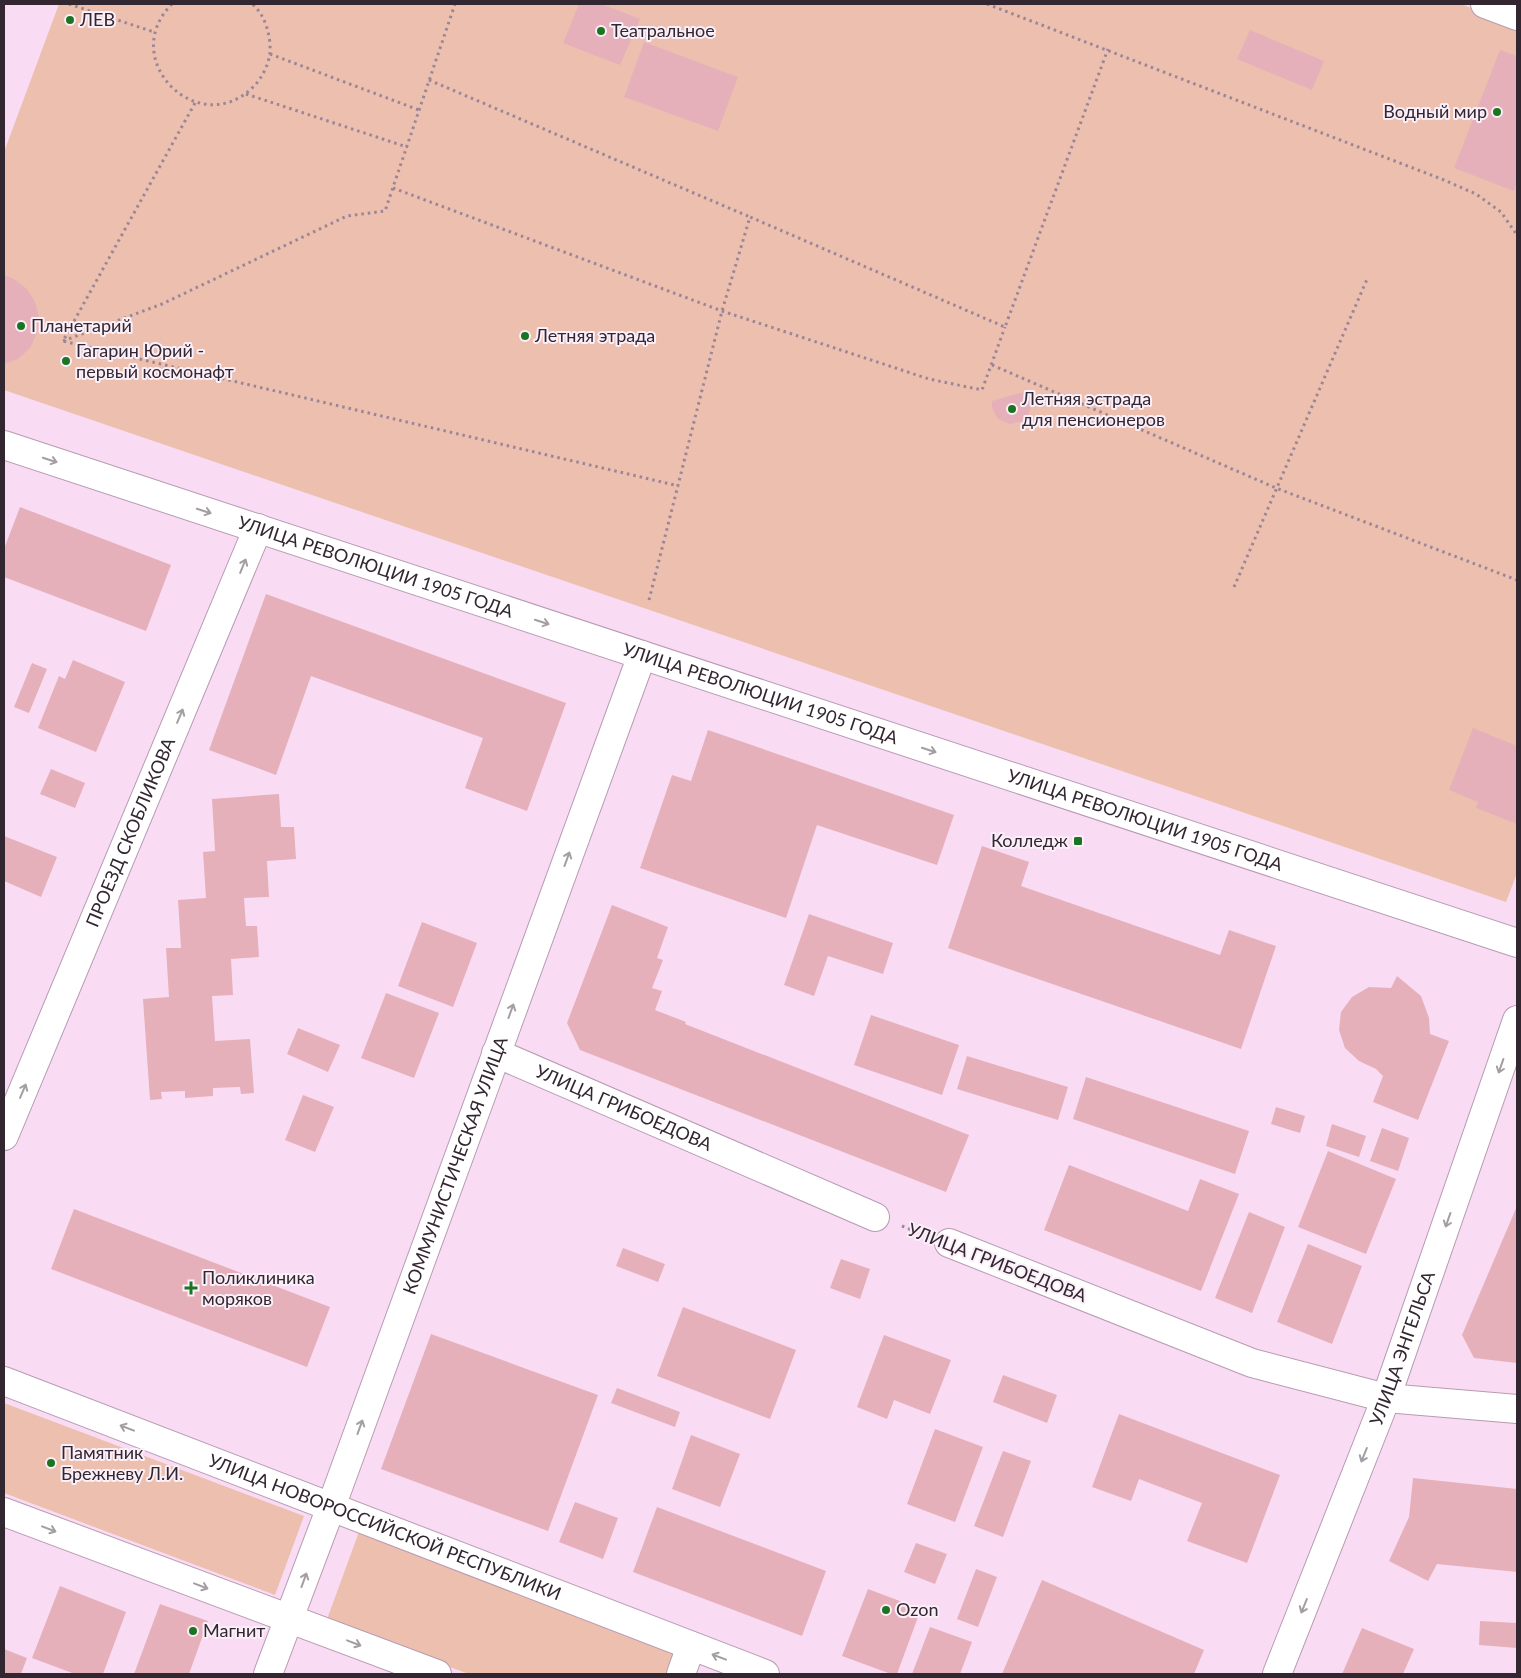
<svg xmlns="http://www.w3.org/2000/svg" width="1521" height="1678" font-family="Lato,sans-serif">
  <style>
    .green { fill: #ecbfae }
    .building { fill: #e6b0ba }
    .lines { fill: none; stroke-linecap: round; stroke-linejoin: round }
    .minor-casing { stroke: #b79bb2; stroke-width: 30 }
    .path { stroke: #9b8697; stroke-width: 3; stroke-dasharray: 2.5 4; stroke-linecap: butt }
    .minor { stroke: #fff; stroke-width: 28 }
    .oneway { stroke: #a39ea2 }
    .poi-dot { fill: #1a7422; stroke: #fbeff9; stroke-width: 2 }
    .labels { text-anchor: middle; stroke-width: 4; stroke-linejoin: round; paint-order: stroke }
    .poi-label { font-size: 18px; fill: #322730; stroke: #fbeff9; text-anchor: start }
    .street-label { font-size: 18px; fill: #322730; stroke: #fbeff9 }
  </style>
  <rect width="100%" height="100%" fill="#f9dcf4"/>
  <path class="green" d="M59 4H1461L1517 26V873L1506 902 4 390V152Z
    M4 1403 304 1516 275 1595 4 1493Z
    M360 1529 677 1651 668 1674H469L326 1622Z"/>
  <path class="building" d="M579 4H601L640 19 620 65 563 43Z
    M1250 30 1324 61 1312 90 1237 59Z
    M644 42 738 77 718 131 624 97Z
    M1500 50 1517 56V182L1514 191 1454 168Z
    M4 275 14 279 27 289 35 302 39 318 37 333 30 348 18 359 4 364Z
    M1027 391 1032 404 1028 416 1023 421 1010 424 998 419 992 408V401Z
    M20 507 171 565 146 631 4 577V549Z
    M266 594 566 703 527 811 465 788 483 738 311 676 276 775 209 750Z
    M73 660 125 682 96 752 38 728 59 676 65 679Z
    M32 663 47 669 29 713 14 707Z
    M1473 728 1517 746V824L1476 808 1478 802 1449 790Z
    M708 730 954 815 937 865 817 825 786 918 640 868 672 775 691 781Z
    M51 769 85 783 75 808 40 794Z
    M279 794 281 827H294L296 859 267 861 269 897 244 898 246 926H257L259 957 231 959 233 995 212 996 215 1041 250 1039 254 1093 241 1094 240 1087 213 1088V1096L185 1098V1091L161 1092 162 1099 150 1100 143 999 169 997 166 948H181L178 900 206 898 203 852 215 851 212 799Z
    M4 836 57 857 41 897 4 881Z
    M982 846 1029 862 1021 886 1220 955 1229 930 1276 946 1241 1049 948 948Z
    M612 905 668 927 657 958 663 960 652 988 662 991 655 1010 686 1022 685 1024 969 1135 946 1192 580 1050 567 1023Z
    M809 914 893 943 883 974 828 956 814 996 784 985Z
    M422 922 477 943 453 1007 398 986Z
    M1397 976 1421 996 1429 1018 1430 1034 1449 1041 1418 1120 1373 1102 1383 1076 1376 1069 1359 1061 1345 1048 1339 1030 1341 1012 1352 997 1369 987 1391 988Z
    M386 993 439 1013 414 1078 361 1058Z
    M871 1015 959 1045 942 1095 854 1065Z
    M298 1028 340 1045 328 1072 287 1054Z
    M967 1056 1068 1087 1058 1120 957 1089Z
    M1086 1077 1249 1131 1235 1174 1073 1119Z
    M303 1095 334 1107 315 1152 285 1140Z
    M1276 1107 1305 1116 1300 1133 1271 1124Z
    M1332 1124 1366 1136 1359 1157 1326 1146Z
    M1382 1128 1409 1138 1398 1171 1370 1161Z
    M1328 1151 1396 1179 1366 1254 1298 1227Z
    M1069 1165 1188 1211 1200 1179 1239 1194 1201 1291 1044 1230Z
    M1517 1206V1363L1474 1358 1462 1335Z
    M74 1209 330 1307 307 1367 51 1269Z
    M1249 1212 1285 1227 1252 1313 1215 1298Z
    M1308 1244 1362 1266 1332 1344 1277 1322Z
    M623 1248 665 1264 658 1282 616 1266Z
    M841 1259 870 1269 860 1299 830 1288Z
    M683 1307 796 1350 770 1419 657 1376Z
    M431 1334 598 1395 548 1531 381 1469Z
    M884 1335 951 1360 930 1414 894 1400 887 1419 857 1407Z
    M1003 1375 1057 1395 1047 1423 993 1402Z
    M617 1388 680 1412 675 1427 611 1403Z
    M1119 1414 1280 1475 1247 1563 1187 1541 1202 1503 1139 1479 1131 1501 1092 1487Z
    M935 1429 983 1447 955 1522 907 1504Z
    M691 1435 740 1454 720 1507 672 1489Z
    M1003 1451 1031 1461 1003 1537 974 1526Z
    M1413 1478 1517 1489V1572L1437 1564 1428 1581 1389 1561 1409 1517Z
    M575 1502 618 1518 603 1559 559 1542Z
    M657 1507 826 1571 802 1636 633 1572Z
    M916 1543 947 1554 935 1584 904 1572Z
    M976 1569 997 1577 978 1627 957 1619Z
    M1042 1580 1204 1650 1194 1674H1002Z
    M60 1586 126 1612 103 1674H75L32 1658Z
    M868 1589 921 1609 897 1674H891L842 1656Z
    M160 1604 208 1621 189 1674H134Z
    M1480 1621 1517 1623V1648L1479 1645Z
    M930 1627 972 1642 960 1674H912Z
    M1362 1628 1414 1649 1403 1674H1342Z
    M4 1649 27 1658 21 1674H4Z"/>
  <g class="lines">
    <defs>
      <g id="minor">
        <path d="M1485 4 1517 16"/>
        <path id="s1" d="M4 445 1517 943"/>
        <path id="s2" d="M496 1053 875 1217"/>
        <path id="s3" d="M4 1136 258 528"/>
        <path d="M949 1243 1252 1363 1386 1398 1517 1409"/>
        <path id="s4" d="M4 1381 765 1674"/>
        <path d="M4 1512 437 1674"/>
        <path id="s5" d="M268 1674 331 1507 642 655"/>
        <path d="M681 1674 691 1646"/>
        <path id="s6" d="M1277 1674 1386 1398 1517 1020"/>
      </g>
    </defs>
    <use href="#minor" class="minor-casing"/>
    <path class="path" d="M69 4 154 32
      M172 4C116 60 200 142 254 86 262 78 269 64 270 52 271 36 265 14 252 4
      M987 4 1444 180 1476 194 1501 212 1517 235
      M270 54 419 110
      M429 80 750 217
      M246 94 407 147
      M195 103 63 341 679 486
      M393 188 722 311 929 379 982 390 1005 327
      M63 341 162 304 347 216 385 211 455 4
      M992 365 1276 488 1517 580
      M1234 587 1368 277
      M649 600 722 311 750 217 1005 327 1108 49
      M902 1226 922 1234"/>
    <use href="#minor" class="minor"/>
  </g>
  <defs><path id="oneway-shaft" d="M-6 0H5M1.5-3L5.5 0L1.5 3" fill="none" stroke-width="1.6" stroke-linecap="round" stroke-linejoin="round" transform="scale(1.25)"/></defs>
  <g class="oneway">
    <use href="#oneway-shaft" transform="translate(50 460) rotate(18)"/>
    <use href="#oneway-shaft" transform="translate(204 511) rotate(18)"/>
    <use href="#oneway-shaft" transform="translate(243 566) rotate(-68)"/>
    <use href="#oneway-shaft" transform="translate(542 622) rotate(18)"/>
    <use href="#oneway-shaft" transform="translate(180 716) rotate(-67)"/>
    <use href="#oneway-shaft" transform="translate(929 750) rotate(18)"/>
    <use href="#oneway-shaft" transform="translate(567 859) rotate(-70)"/>
    <use href="#oneway-shaft" transform="translate(511 1011) rotate(-70)"/>
    <use href="#oneway-shaft" transform="translate(1501 1066) rotate(109)"/>
    <use href="#oneway-shaft" transform="translate(23 1091) rotate(-67)"/>
    <use href="#oneway-shaft" transform="translate(1448 1220) rotate(109)"/>
    <use href="#oneway-shaft" transform="translate(360 1427) rotate(-70)"/>
    <use href="#oneway-shaft" transform="translate(127 1428) rotate(-159)"/>
    <use href="#oneway-shaft" transform="translate(1364 1455) rotate(112)"/>
    <use href="#oneway-shaft" transform="translate(49 1529) rotate(21)"/>
    <use href="#oneway-shaft" transform="translate(304 1580) rotate(-70)"/>
    <use href="#oneway-shaft" transform="translate(201 1586) rotate(21)"/>
    <use href="#oneway-shaft" transform="translate(1304 1606) rotate(112)"/>
    <use href="#oneway-shaft" transform="translate(354 1643) rotate(21)"/>
    <use href="#oneway-shaft" transform="translate(719 1657) rotate(-159)"/>
  </g>
  <g class="poi-dot">
    <circle cx="70" cy="20" r="5"/>
    <circle cx="601" cy="31" r="5"/>
    <circle cx="1497" cy="112" r="5"/>
    <circle cx="21" cy="326" r="5"/>
    <circle cx="525" cy="336" r="5"/>
    <circle cx="66" cy="361" r="5"/>
    <circle cx="1012" cy="409" r="5"/>
    <rect x="1073" y="836" width="10" height="10" rx="2.5"/>
    <path d="M188.5 1280.5h5v5h5v5h-5v5h-5v-5h-5v-5h5z"/>
    <circle cx="51" cy="1463" r="5"/>
    <circle cx="886" cy="1610" r="5"/>
    <circle cx="193" cy="1631" r="5"/>
  </g>
  <g class="labels">
    <g class="poi-label">
      <text x="80" y="26">ЛЕВ</text>
      <text x="611" y="37">Театральное</text>
      <text x="1487" y="118" text-anchor="end">Водный мир</text>
      <text x="31" y="332">Планетарий</text>
      <text x="535" y="342">Летняя этрада</text>
      <text x="76" y="357">Гагарин Юрий -<tspan x="76" dy="21">первый космонафт</tspan></text>
      <text x="1022" y="405">Летняя эстрада<tspan x="1022" dy="21">для пенсионеров</tspan></text>
      <text x="1068" y="847" text-anchor="end">Колледж</text>
      <text x="202" y="1284">Поликлиника<tspan x="202" dy="21">моряков</tspan></text>
      <text x="61" y="1459">Памятник<tspan x="61" dy="21">Брежневу Л.И.</tspan></text>
      <text x="896" y="1616">Ozon</text>
      <text x="203" y="1637">Магнит</text>
    </g>
    <g class="street-label">
      <text dy="6" stroke="none"><textPath href="#s1" startOffset="391">УЛИЦА РЕВОЛЮЦИИ 1905 ГОДА</textPath></text>
      <text dy="6" stroke="none"><textPath href="#s1" startOffset="796">УЛИЦА РЕВОЛЮЦИИ 1905 ГОДА</textPath></text>
      <text dy="6" stroke="none"><textPath href="#s1" startOffset="1201">УЛИЦА РЕВОЛЮЦИИ 1905 ГОДА</textPath></text>
      <text dy="6" stroke="none"><textPath href="#s3" startOffset="329">ПРОЕЗД СКОБЛИКОВА</textPath></text>
      <text dy="6" stroke="none"><textPath href="#s2" startOffset="139">УЛИЦА ГРИБОЕДОВА</textPath></text>
      <text dy="6" stroke="none"><textPath href="#s5" startOffset="542">КОММУНИСТИЧЕСКАЯ УЛИЦА</textPath></text>
      <text transform="translate(997 1263) rotate(21)" y="6">УЛИЦА ГРИБОЕДОВА</text>
      <text dy="6" stroke="none"><textPath href="#s6" startOffset="349">УЛИЦА ЭНГЕЛЬСА</textPath></text>
      <text dy="6" stroke="none"><textPath href="#s4" startOffset="408">УЛИЦА НОВОРОССИЙСКОЙ РЕСПУБЛИКИ</textPath></text>
    </g>
  </g>
  <rect width="1521" height="1678" fill="none" stroke="#322730" stroke-width="10"/>
</svg>
